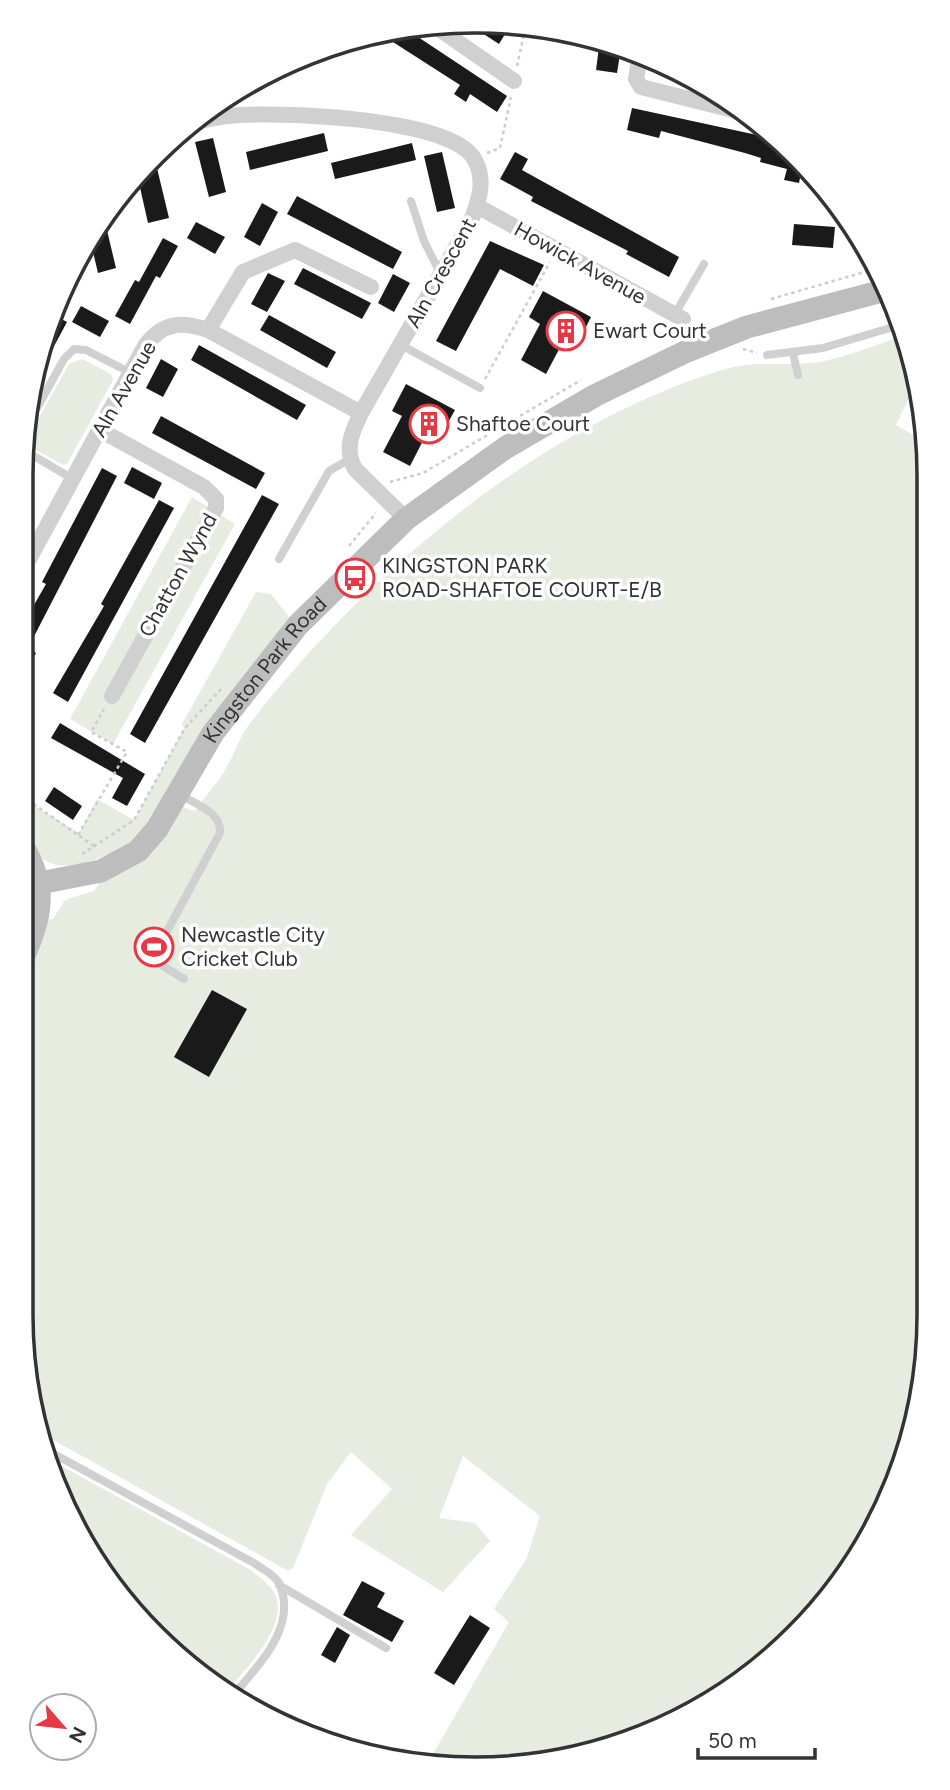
<svg xmlns="http://www.w3.org/2000/svg" width="950" height="1790" font-family="Figtree,sans-serif">
  <style>
    .green { fill: #e6ecdf }
    .building { fill: #1a1a1a }
    .lines { fill: none; stroke-linecap: round; stroke-linejoin: round }
    .path { stroke: #cdcdcd; stroke-width: 2.5; stroke-dasharray: 3.5 3.5; stroke-linecap: butt }
    .lane { stroke: #d0d0d0; stroke-width: 8 }
    .street { stroke: #d0d0d0; stroke-width: 16 }
    .secondary { stroke: #bdbdbd; stroke-width: 23 }
    .labels { text-anchor: middle; stroke-width: 7; stroke-linejoin: round; paint-order: stroke }
    .street-label { font-size: 21px; fill: #333; stroke: #fff }
    .poi-label { font-size: 21px; fill: #333; stroke: #fff; text-anchor: start }
    .rim { fill: none; stroke: #333; stroke-width: 3.5 }
  </style>
  <rect width="100%" height="100%" fill="#fff"/>
  <path class="green" d="M906 335 917 381 896 425 925 442 928 1344 913 1433 868 1542 775 1656 649 1734 505 1768 429 1761 509 1622 494 1609 527 1558 540 1516 463 1456 439 1518 475 1523 490 1541 443 1592 351 1535 392 1489 351 1452 327 1484 293 1568 288 1571 41 1433 21 1315V980L46 919H53L65 900 94 891 100 882 147 857 182 807 195 811C202 801 211 790 217 782 231 765 237 740 251 722 369 571 539 426 725 369 756 360 788 367 820 362 849 356 878 344 906 335Z
    M82 359 111 374 113 380 67 464 63 465 34 449 30 434 69 364Z
    M192 497 235 524 113 744 70 719Z
    M256 592 271 594 292 621 137 838C81 874 21 887 22 798L79 833 97 799 134 820 184 729 182 724Z
    M45 1457 249 1569C256 1575 264 1580 270 1587 298 1618 244 1671 225 1693L115 1592Z"/>
  <path class="building" d="M510 26 499 44 476 29 487 28Z
    M412 33 507 96 497 112 470 94 466 102 454 94 460 85 382 35Z
    M599 47 620 54 617 73 596 70Z
    M632 108 776 139 803 163 799 183 784 180 787 169 760 162 761 158 745 153 661 131 659 138 627 130Z
    M324 133 328 151 250 170 246 152Z
    M213 138 226 192 209 197 195 142Z
    M412 143 416 160 335 179 331 163Z
    M442 152 455 208 437 212 424 156Z
    M515 152 528 159 522 170 679 257 669 277 626 254 628 251 531 201 533 197 500 179Z
    M156 164 169 218 148 223 139 183Z
    M297 196 402 252 393 269 287 214Z
    M262 203 278 212 260 246 244 237Z
    M105 222 116 268 98 273 90 239Z
    M196 222 225 237 215 254 187 238Z
    M794 224 835 227 833 248 792 245Z
    M163 238 178 246 160 278 156 276 130 324 115 316 135 280 139 282Z
    M490 241 544 265 533 286 500 269 456 351 436 341Z
    M303 268 371 303 362 319 294 284Z
    M268 273 285 281 267 312 251 304Z
    M393 274 410 283 394 312 378 303Z
    M543 291 591 317 577 345 565 338 546 374 521 360 540 324 529 317Z
    M81 306 109 321 100 337 72 322Z
    M54 315 67 322 38 376 34 374 37 357Z
    M269 315 336 352 327 368 260 330Z
    M199 345 306 405 297 420 191 360Z
    M161 359 178 369 163 397 146 388Z
    M406 384 455 410 440 437 428 431 410 466 383 452 402 416 392 411Z
    M161 416 265 473 256 489 152 433Z
    M132 467 162 483 154 499 124 483Z
    M102 468 117 476 28 648 36 653 22 678V626L46 584 42 582Z
    M262 495 279 504 145 743 130 734Z
    M159 500 174 508 68 702 53 693 104 606 101 604Z
    M60 723 145 774 127 806 112 798 123 778 51 738Z
    M54 787 82 806 73 820 45 801Z
    M212 990 247 1009 209 1077 174 1057Z
    M362 1581 385 1593 377 1607 404 1621 392 1642 343 1615Z
    M470 1615 490 1628 454 1685 434 1673Z
    M337 1627 350 1635 335 1663 321 1655Z"/>
  <g class="lines">
    <path class="path" d="M517 66 526 25
      M487 153 500 148 511 97
      M771 299 875 269
      M743 349 757 353
      M485 379 550 262
      M390 482 423 473 581 380
      M349 546 376 513
      M22 796 94 846
      M78 835 127 752 91 732 104 709
      M82 854 134 820 185 728 223 687"/>
    <path class="lane" d="M411 201 424 241 440 273
      M675 314 704 264
      M401 345 480 388
      M793 353 798 375
      M767 355 823 348 903 324
      M25 430 64 359 74 349 86 350 131 373
      M22 449 73 479
      M279 559 329 471 350 459
      M179 794C195 804 222 812 220 833L152 959 184 979
      M43 1448 254 1563C261 1568 275 1575 279 1583 299 1627 257 1666 232 1697
      M279 1585 386 1648"/>
    <path class="street" d="M442 31 514 81
      M639 60 636 79 641 87 741 112
      M191 123C204 120 216 117 228 116 275 111 446 117 473 157 487 178 479 202 470 223L361 413C352 432 344 449 355 469L406 519
      M477 206 683 319
      M74 267 75 272
      M208 330 243 272 295 250 371 287
      M100 430 204 487 216 499V508L112 696
      M22 572 145 346C163 322 181 321 208 330L361 413"/>
    <g class="secondary">
      <path id="s1" d="M40 883 101 871 138 851 157 829 213 733 298 625 406 519 505 448 596 395 687 351 747 327 886 290"/>
      <path d="M21 962C42 917 48 888 22 845"/>
    </g>
  </g>
  <defs>
    <symbol id="building-ring" viewBox="-11 -11 22 22"><circle r="9.5" fill="#fff" stroke="#e63946" stroke-width="1.5"/><path d="M-4-6H4V6H1V3H-1V6H-4ZM-2.5-4.3h1.7v1.8h-1.7ZM.8-4.3h1.7v1.8H.8ZM-2.5-1h1.7V.8h-1.7ZM.8-1h1.7V.8H.8Z" fill="#e63946"/></symbol>
    <symbol id="bus-ring" viewBox="-11 -11 22 22"><circle r="9.5" fill="#fff" stroke="#e63946" stroke-width="1.5"/><path d="M-5-6H5V4H4V6H2V4H-2V6H-4V4H-5ZM-3.5-4V0h7V-4ZM-3.5 1.2v1.5H-2V1.2ZM2 1.2v1.5H3.5V1.2Z" fill="#e63946"/></symbol>
    <symbol id="stadium-ring" viewBox="-11 -11 22 22"><circle r="9.5" fill="#fff" stroke="#e63946" stroke-width="1.5"/><path d="M0-5a6.5 5 0 1 0 0 10a6.5 5 0 1 0 0-10ZM-3.5-1.8h7v3.6h-7Z" fill="#e63946"/></symbol>
  </defs>
  <g fill-rule="evenodd">
    <use href="#building-ring" x="544" y="309" width="44" height="44"/>
    <use href="#building-ring" x="407" y="402" width="44" height="44"/>
    <use href="#bus-ring" x="333" y="556" width="44" height="44"/>
    <use href="#stadium-ring" x="132" y="925" width="44" height="44"/>
  </g>
  <g class="labels">
    <g class="street-label">
      <text transform="translate(580 263) rotate(29)" y="7">Howick Avenue</text>
      <text transform="translate(441 273) rotate(-61)" y="7">Aln Crescent</text>
      <text transform="translate(124 389) rotate(-60)" y="7">Aln Avenue</text>
      <text transform="translate(178 575) rotate(-61)" y="7">Chatton Wynd</text>
      <text dy="7" stroke="none"><textPath href="#s1" startOffset="326">Kingston Park Road</textPath></text>
    </g>
    <g class="poi-label">
      <text x="593" y="338">Ewart Court</text>
      <text x="456" y="431">Shaftoe Court</text>
      <text x="382" y="573">KINGSTON PARK<tspan x="382" dy="24">ROAD-SHAFTOE COURT-E/B</tspan></text>
      <text x="181" y="942">Newcastle City<tspan x="181" dy="24">Cricket Club</tspan></text>
    </g>
  </g>
  <path d="M0 0H950V1790H0ZM475 33H475A442 442 0 0 1 917 475V1315A442 442 0 0 1 475 1757H475A442 442 0 0 1 33 1315V475A442 442 0 0 1 475 33Z" fill="#fff" fill-rule="evenodd"/>
  <path class="rim" d="M475 33H475A442 442 0 0 1 917 475V1315A442 442 0 0 1 475 1757H475A442 442 0 0 1 33 1315V475A442 442 0 0 1 475 33Z"/>
  <g transform="translate(63 1727) rotate(118)"><circle r="33" fill="#ffffff" stroke="#adadad" stroke-width="2"/>
  <path d="M0-5L12 26L0 18L-12 26Z" fill="#e63946"/>
  <text y="-10" font-size="19" font-weight="bold" text-anchor="middle" fill="#333333">N</text>
  </g>
  <path d="M698 1748v10h117v-10" fill="none" stroke="#333333" stroke-width="3.5"/>
  <text x="708" y="1748" font-size="21" fill="#333333" stroke="#ffffff" stroke-width="5" paint-order="stroke">50 m</text>
</svg>
